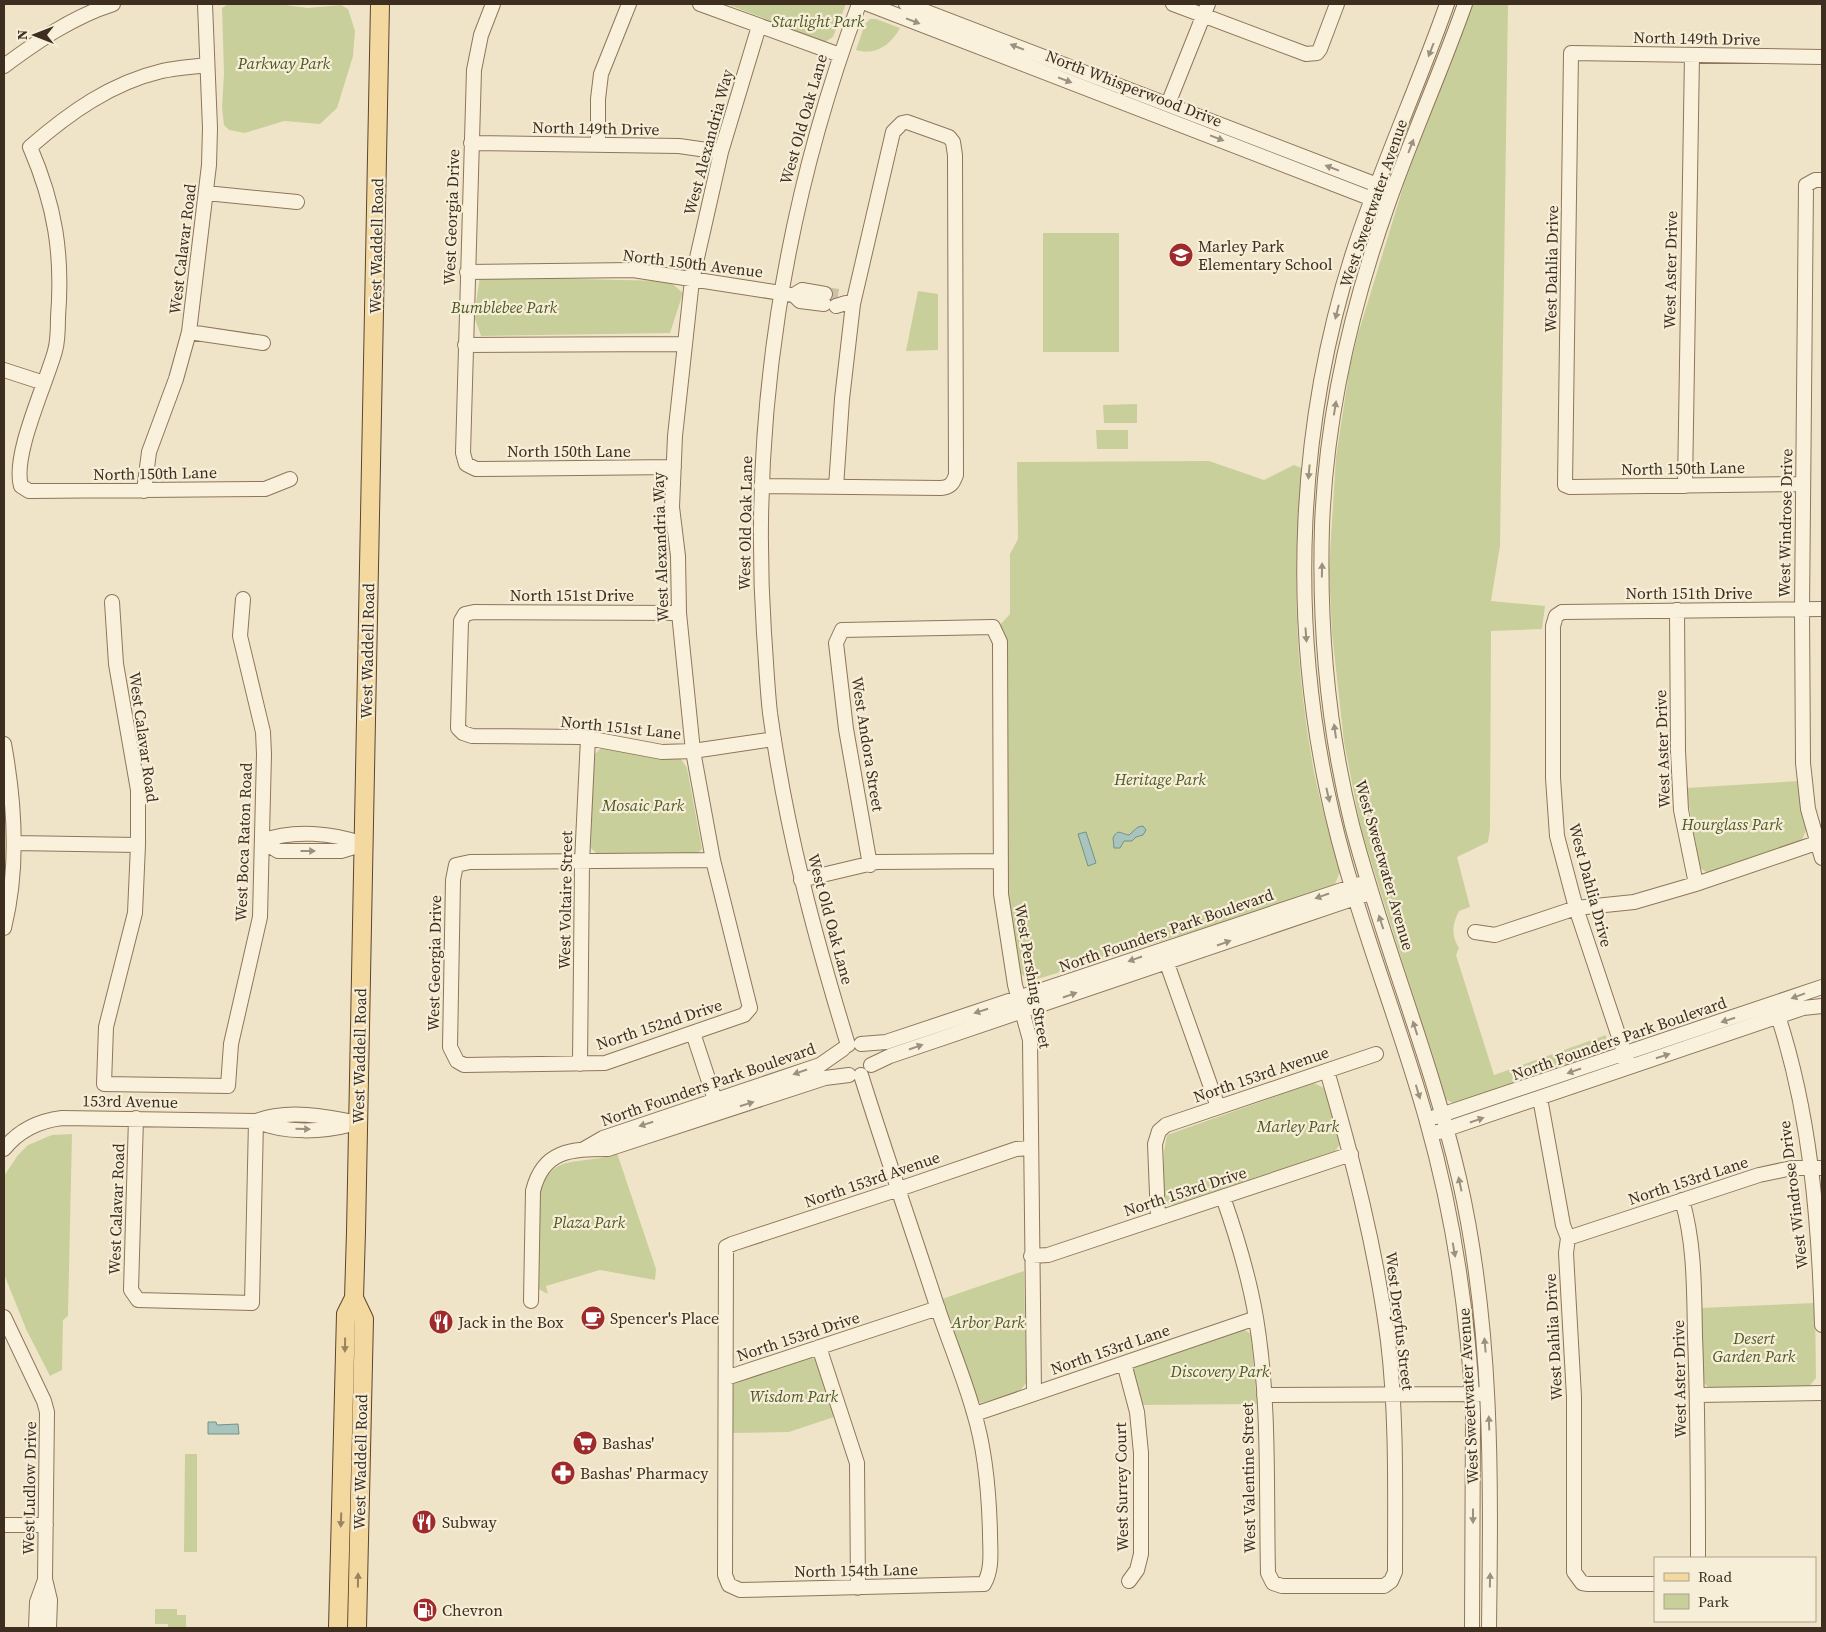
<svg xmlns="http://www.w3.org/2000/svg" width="1826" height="1632" font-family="'Source Serif 4',serif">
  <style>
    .green { fill: #c9cf9b }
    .water { fill: #a9c4bc; stroke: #6f938a }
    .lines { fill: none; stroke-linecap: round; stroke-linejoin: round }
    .minor-tunnel { stroke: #ccc0a6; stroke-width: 14; stroke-dasharray: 14 7; stroke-linecap: butt }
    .minor-casing { stroke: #8d765c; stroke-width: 16 }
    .major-casing { stroke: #5b4430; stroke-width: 20 }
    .minor { stroke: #faf1dc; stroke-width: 14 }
    .major { stroke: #f3d9a0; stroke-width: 18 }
    .oneway { fill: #9c907e }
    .oneway2 { fill: #988460 }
    .labels { text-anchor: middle; stroke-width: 4.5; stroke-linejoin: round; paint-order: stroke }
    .park-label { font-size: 16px; font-style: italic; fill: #4d5a26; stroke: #f7eed8 }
    .street-label { font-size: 16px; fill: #3d2e20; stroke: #f7eed8 }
    .poi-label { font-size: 16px; fill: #3d2e20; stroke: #f7eed8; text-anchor: start }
  </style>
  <rect width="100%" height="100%" fill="#f0e4c8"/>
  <path class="green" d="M228 4H278L308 8 341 5 348 9 355 31 353 56 337 108 320 124 284 121 245 133 229 130 224 125 222 107 224 74 222 8Z
    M727 4H846L833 37 825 42Z
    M1473 4H1508L1500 546 1491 601 1545 606 1542 629 1491 631 1490 829 1488 842 1457 857 1470 907 1459 911C1452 925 1451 935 1459 948L1456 955 1494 1075 1606 1035 1609 1052 1467 1102 1453 1103 1445 1099 1361 829 1344 742 1332 633 1329 570 1336 457 1350 366 1358 334 1405 181Z
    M870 19H876L900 28C891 45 875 56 856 50L865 24Z
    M1043 233H1119V352H1043Z
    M480 277 669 281 683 293 670 333 481 336 474 316Z
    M918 291 938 294V350L906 351Z
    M1137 404V423H1104L1103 405Z
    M1096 430H1128V449H1097Z
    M1209 461 1264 480 1294 465 1304 469C1290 569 1296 673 1314 772 1321 806 1331 839 1340 872L1335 884 1263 910 1031 981 1021 974 1007 885 999 626 1010 614V554L1018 539 1017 462Z
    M601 748 667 759H681L687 768 702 849 697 854 598 855 591 848 593 756Z
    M1798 781 1807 828 1802 840 1708 873 1700 868 1686 788Z
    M1314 1083 1324 1088 1341 1143 1335 1151 1173 1205 1164 1202V1152L1167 1135Z
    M72 1134 68 1316 63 1320 62 1370 50 1376 26 1329 4 1274V1176L18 1155 28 1145 52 1135Z
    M617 1153 656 1269 655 1280 600 1270 546 1286 548 1294 537 1288 541 1186C555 1160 567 1163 593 1159 601 1159 609 1155 617 1153Z
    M1024 1271 1026 1383 1020 1391 981 1403 976 1399 942 1299Z
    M1815 1303 1816 1378 1808 1388 1711 1390 1703 1382 1700 1308Z
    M1243 1329 1251 1334 1257 1404 1141 1405 1132 1372 1136 1364Z
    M808 1357 817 1360 837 1416 789 1432 730 1433 732 1386 737 1381Z
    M185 1454H197V1552H184Z
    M155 1609H177V1615H186V1628H168V1624H155Z"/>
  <path class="water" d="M1143 826 1146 830 1143 835 1136 837 1132 841H1124L1120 848H1114L1113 838C1118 828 1121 834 1129 835L1138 827Z
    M1086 832 1096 863 1088 866 1078 834Z
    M208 1422H216L217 1425 238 1424 239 1434H208Z"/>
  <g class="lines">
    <path class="minor-tunnel" d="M825 294 838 296"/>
    <defs>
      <path id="minor" d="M493 4 481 35 474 70 463 453 466 464 476 469 674 467
        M700 4 840 55
        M868 4 1380 202
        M906 4 1385 188
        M1173 4 1306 54 1317 53 1320 49 1337 4
        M1447 4C1417 89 1379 171 1352 256 1298 427 1290 615 1327 790 1350 902 1395 1008 1426 1118 1453 1213 1468 1314 1473 1412L1472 1628
        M1465 4C1441 72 1411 138 1387 207 1351 309 1326 418 1322 526 1319 626 1328 729 1352 825 1383 944 1431 1058 1459 1178 1493 1327 1491 1477 1489 1628
        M207 65C192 67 176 68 162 71 111 83 69 113 30 147 55 205 63 254 58 317 58 328 58 341 55 351 46 384 12 455 21 486L29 491 265 489 290 479
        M4 66C38 41 72 17 113 4
        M1168 104 1208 4
        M471 143 679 146 721 152
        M598 145V99L601 74 629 4
        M1822 180H1815L1806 185 1802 610 1803 763 1808 809 1822 858
        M206 193 297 202
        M467 272 633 270 794 295
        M794 295 800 301 824 304
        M794 295 802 290 825 294
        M836 306 846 303 853 304
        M189 332 263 343
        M465 345 685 344
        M4 370 44 383
        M1803 484 1570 487 1565 485 1571 53 1822 57
        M761 486 941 488C951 487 953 483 956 475L955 155 953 142 949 137 907 122 902 123 893 132 853 304 842 399 836 487
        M1685 486 1692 55
        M144 491 149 452 176 379 189 332 209 165 210 128 205 4
        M112 602 116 664 138 790V845L135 913 106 1027 104 1084 228 1086 231 1044 260 917 264 754 263 732 240 636 243 599
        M1677 610 1678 751 1681 810 1696 884
        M679 613 474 612 465 614 461 621 458 728 463 733 472 736 582 737 662 752 693 751 774 739
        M4 744C15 804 19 868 4 928
        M262 841 278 851H341L364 844
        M262 841C293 829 333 833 364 844
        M14 843 138 845
        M713 860 470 862 456 865 453 880 450 1047 457 1061 464 1065 605 1063 744 1015 750 1008 713 860 693 751 679 613 678 556 672 507 675 436 692 280 721 152 759 26
        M870 865 846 729 836 643 842 630 993 627 1000 642 1001 894 1015 985 1030 1040 1034 1393
        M801 880 877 862 1001 861
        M1475 932 1495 935 1576 908 1634 902 1699 883 1822 841
        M1164 955 1218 1107
        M1776 1010C1810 1110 1819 1220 1822 1325
        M693 1033 718 1109
        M861 1044 886 1042 1360 884
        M848 1045C814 934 786 829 770 713 767 686 766 659 764 633 750 419 784 205 859 4
        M580 1064 582 862 588 738
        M871 1065 890 1056 1364 895
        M1629 1067 1576 908 1557 836 1553 778V626L1556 616 1562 612 1822 609
        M861 1075C885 1152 912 1229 937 1306 949 1342 964 1377 974 1413 986 1452 989 1493 990 1533 990 1551 993 1568 984 1584L740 1590 729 1585 725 1575 726 1247 732 1244 899 1189 1016 1149 1031 1148
        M1540 1098 1563 1225 1568 1238 1566 1253 1574 1397V1572L1582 1583 1588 1584H1655
        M1435 1117 1822 987
        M136 1118 131 1290 138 1300 252 1303 256 1121
        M256 1121C285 1134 323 1132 353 1124
        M1438 1132 1803 1008 1822 1006
        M4 1149C19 1130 38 1121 62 1118L256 1121C287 1109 326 1116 358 1123
        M584 1149 603 1138 820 1065 843 1049
        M1223 1197C1237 1237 1249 1276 1256 1318 1270 1402 1266 1489 1268 1573L1273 1583 1282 1586H1384L1391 1581 1395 1572C1395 1495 1397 1417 1388 1341 1376 1249 1353 1160 1327 1071
        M1682 1200C1695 1244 1694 1291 1695 1336 1698 1410 1698 1484 1698 1558
        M1158 1218 1155 1144 1159 1131 1166 1125 1376 1054
        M1568 1238 1759 1175 1792 1168H1822
        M1031 1256 1048 1255 1351 1154
        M531 1301 533 1191C543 1150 571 1149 608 1149L825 1078 849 1075
        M4 1317 44 1401 47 1412 45 1579 50 1600 49 1628
        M819 1347 857 1463 858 1588
        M1124 1363 1137 1412 1141 1453V1554L1137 1570 1129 1581
        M726 1378 938 1308
        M1264 1395 1480 1394
        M1697 1395 1822 1393
        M975 1414 1256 1318
        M4 1525H46
        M36 1628 37 1602 45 1580"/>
      <path id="major" d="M354 1298 364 1319 357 1628
        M338 1628 346 1314 354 1298 356 1232 380 4"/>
    </defs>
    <use href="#minor" class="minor-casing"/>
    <use href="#major" class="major-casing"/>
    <use href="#minor" class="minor"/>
    <use href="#major" class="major"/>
  </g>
  <defs><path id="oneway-solid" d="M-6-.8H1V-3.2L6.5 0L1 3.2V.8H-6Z" transform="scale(1.25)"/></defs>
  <g class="oneway">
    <use href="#oneway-solid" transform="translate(913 21) rotate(21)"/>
    <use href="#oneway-solid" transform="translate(1017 47) rotate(-159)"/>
    <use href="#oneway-solid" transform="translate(1431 50) rotate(111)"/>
    <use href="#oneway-solid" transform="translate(1065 80) rotate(21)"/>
    <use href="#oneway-solid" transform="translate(1217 138) rotate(21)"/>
    <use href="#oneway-solid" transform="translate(1411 146) rotate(-69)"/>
    <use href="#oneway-solid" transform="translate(1332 168) rotate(-159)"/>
    <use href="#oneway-solid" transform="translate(1337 312) rotate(104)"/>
    <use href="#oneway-solid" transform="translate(1335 408) rotate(-81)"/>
    <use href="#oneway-solid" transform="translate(1309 472) rotate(95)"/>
    <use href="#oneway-solid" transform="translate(1322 570) rotate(-89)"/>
    <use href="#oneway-solid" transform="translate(1306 635) rotate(86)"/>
    <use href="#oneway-solid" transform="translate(1335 731) rotate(-98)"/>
    <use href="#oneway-solid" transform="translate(1328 795) rotate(77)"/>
    <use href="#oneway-solid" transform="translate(308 851)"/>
    <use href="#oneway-solid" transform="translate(1322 896) rotate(161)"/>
    <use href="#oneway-solid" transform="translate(1381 922) rotate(-108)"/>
    <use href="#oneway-solid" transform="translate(1224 943) rotate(-19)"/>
    <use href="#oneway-solid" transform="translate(1135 959) rotate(161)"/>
    <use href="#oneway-solid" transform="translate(1070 995) rotate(-19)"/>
    <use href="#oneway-solid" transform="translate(1798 996) rotate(160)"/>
    <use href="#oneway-solid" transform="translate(981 1011) rotate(162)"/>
    <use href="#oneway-solid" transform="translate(1728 1020) rotate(162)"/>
    <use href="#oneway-solid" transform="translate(1415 1028) rotate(-108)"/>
    <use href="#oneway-solid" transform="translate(916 1047) rotate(-19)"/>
    <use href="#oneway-solid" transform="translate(1663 1056) rotate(-18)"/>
    <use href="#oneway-solid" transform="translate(1574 1071) rotate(161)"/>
    <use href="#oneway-solid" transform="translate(800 1072) rotate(161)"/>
    <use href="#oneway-solid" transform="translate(1418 1092) rotate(73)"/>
    <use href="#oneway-solid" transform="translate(747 1104) rotate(-18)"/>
    <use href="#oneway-solid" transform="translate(1477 1120) rotate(-19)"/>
    <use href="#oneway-solid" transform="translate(646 1124) rotate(162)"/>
    <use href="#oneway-solid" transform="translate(303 1129) rotate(2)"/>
    <use href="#oneway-solid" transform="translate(1460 1184) rotate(-102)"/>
    <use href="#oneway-solid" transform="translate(1454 1250) rotate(80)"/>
    <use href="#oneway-solid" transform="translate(1485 1345) rotate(-95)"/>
    <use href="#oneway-solid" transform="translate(1489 1423) rotate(-92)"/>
    <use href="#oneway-solid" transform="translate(1473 1516) rotate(90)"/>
    <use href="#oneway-solid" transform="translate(1490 1580) rotate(-89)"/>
  </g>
  <g class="oneway2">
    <use href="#oneway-solid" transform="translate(345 1345) rotate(91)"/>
    <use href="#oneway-solid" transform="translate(341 1520) rotate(92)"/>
    <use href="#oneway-solid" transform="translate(358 1580) rotate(-89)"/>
  </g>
  <defs>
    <symbol id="school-disc" viewBox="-11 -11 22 22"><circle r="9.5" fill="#9e2a2b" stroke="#f7eed8"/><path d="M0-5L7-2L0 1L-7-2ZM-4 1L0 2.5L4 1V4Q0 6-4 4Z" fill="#fff"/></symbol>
    <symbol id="cafe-disc" viewBox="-11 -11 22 22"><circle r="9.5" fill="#9e2a2b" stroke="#f7eed8"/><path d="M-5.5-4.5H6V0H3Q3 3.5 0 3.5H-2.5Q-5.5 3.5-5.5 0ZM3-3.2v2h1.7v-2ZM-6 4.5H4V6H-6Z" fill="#fff"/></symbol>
    <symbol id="restaurant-disc" viewBox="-11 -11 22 22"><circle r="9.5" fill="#9e2a2b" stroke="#f7eed8"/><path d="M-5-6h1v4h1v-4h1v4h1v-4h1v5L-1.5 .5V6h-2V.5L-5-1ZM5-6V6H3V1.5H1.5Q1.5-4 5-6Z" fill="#fff"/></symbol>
    <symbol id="supermarket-disc" viewBox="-11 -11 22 22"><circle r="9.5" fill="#9e2a2b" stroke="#f7eed8"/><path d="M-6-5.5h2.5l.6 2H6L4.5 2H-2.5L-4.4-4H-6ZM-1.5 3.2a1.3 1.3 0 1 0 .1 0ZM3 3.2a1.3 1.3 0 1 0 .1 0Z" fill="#fff"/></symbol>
    <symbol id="pharmacy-disc" viewBox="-11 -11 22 22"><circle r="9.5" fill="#9e2a2b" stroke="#f7eed8"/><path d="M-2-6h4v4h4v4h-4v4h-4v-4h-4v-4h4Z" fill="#fff"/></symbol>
    <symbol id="fuel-disc" viewBox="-11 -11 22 22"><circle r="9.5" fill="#9e2a2b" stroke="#f7eed8"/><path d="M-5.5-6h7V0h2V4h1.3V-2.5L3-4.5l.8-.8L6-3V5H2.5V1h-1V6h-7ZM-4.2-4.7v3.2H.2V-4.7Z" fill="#fff"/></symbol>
  </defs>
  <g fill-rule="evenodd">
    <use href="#school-disc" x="1167" y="241" width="28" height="28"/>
    <use href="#cafe-disc" x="579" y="1304" width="28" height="28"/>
    <use href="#restaurant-disc" x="427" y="1308" width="28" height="28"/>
    <use href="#supermarket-disc" x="571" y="1429" width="28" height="28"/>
    <use href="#pharmacy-disc" x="549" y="1459" width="28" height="28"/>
    <use href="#restaurant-disc" x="410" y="1508" width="28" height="28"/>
    <use href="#fuel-disc" x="411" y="1596" width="28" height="28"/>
  </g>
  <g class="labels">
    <g class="park-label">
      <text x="818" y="27">Starlight Park</text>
      <text x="284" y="69">Parkway Park</text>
      <text x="504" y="313">Bumblebee Park</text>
      <text x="1160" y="785">Heritage Park</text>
      <text x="643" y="811">Mosaic Park</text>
      <text x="1732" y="830">Hourglass Park</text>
      <text x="1298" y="1132">Marley Park</text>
      <text x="589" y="1228">Plaza Park</text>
      <text x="988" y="1328">Arbor Park</text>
      <text x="1754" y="1344">Desert<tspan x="1754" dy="18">Garden Park</tspan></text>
      <text x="1220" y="1377">Discovery Park</text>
      <text x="794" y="1402">Wisdom Park</text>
    </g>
    <g class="street-label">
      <text transform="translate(1697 38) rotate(1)" y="6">North 149th Drive</text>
      <text transform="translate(1134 88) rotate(21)" y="6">North Whisperwood Drive</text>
      <text transform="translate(803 119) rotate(-74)" y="6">West Old Oak Lane</text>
      <text transform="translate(596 128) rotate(1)" y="6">North 149th Drive</text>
      <text transform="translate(708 142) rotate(-75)" y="6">West Alexandria Way</text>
      <text transform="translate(1373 203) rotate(-71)" y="6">West Sweetwater Avenue</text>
      <text transform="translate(451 217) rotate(-88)" y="6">West Georgia Drive</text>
      <text transform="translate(376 246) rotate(-89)" y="6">West Waddell Road</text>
      <text transform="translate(182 249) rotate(-83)" y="6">West Calavar Road</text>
      <text transform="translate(693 263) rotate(7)" y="6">North 150th Avenue</text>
      <text transform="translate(1551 269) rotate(-89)" y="6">West Dahlia Drive</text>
      <text transform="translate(1670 270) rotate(-89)" y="6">West Aster Drive</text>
      <text x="569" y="457">North 150th Lane</text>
      <text transform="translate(1683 468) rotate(-1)" y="6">North 150th Lane</text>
      <text transform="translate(155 473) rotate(-1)" y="6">North 150th Lane</text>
      <text transform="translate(745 523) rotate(-89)" y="6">West Old Oak Lane</text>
      <text transform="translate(1785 523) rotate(-89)" y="6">West Windrose Drive</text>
      <text transform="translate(660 547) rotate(-92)" y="6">West Alexandria Way</text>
      <text x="1689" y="599">North 151th Drive</text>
      <text x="572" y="601">North 151st Drive</text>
      <text transform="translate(367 651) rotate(-89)" y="6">West Waddell Road</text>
      <text transform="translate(621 727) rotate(6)" y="6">North 151st Lane</text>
      <text transform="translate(144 737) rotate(82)" y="6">West Calavar Road</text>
      <text transform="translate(868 744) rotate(81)" y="6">West Andora Street</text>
      <text transform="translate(1662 749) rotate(-92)" y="6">West Aster Drive</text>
      <text transform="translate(243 842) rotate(-88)" y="6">West Boca Raton Road</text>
      <text transform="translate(1385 865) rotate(74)" y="6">West Sweetwater Avenue</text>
      <text transform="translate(1591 885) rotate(75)" y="6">West Dahlia Drive</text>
      <text transform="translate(565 900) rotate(-89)" y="6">West Voltaire Street</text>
      <text transform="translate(831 919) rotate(75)" y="6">West Old Oak Lane</text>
      <text transform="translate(1166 930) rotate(-19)" y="6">North Founders Park Boulevard</text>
      <text transform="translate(434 963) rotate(-89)" y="6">West Georgia Drive</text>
      <text transform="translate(1033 976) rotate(80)" y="6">West Pershing Street</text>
      <text transform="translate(659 1024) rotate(-18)" y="6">North 152nd Drive</text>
      <text transform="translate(1619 1038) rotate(-19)" y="6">North Founders Park Boulevard</text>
      <text transform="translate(359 1056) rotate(-89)" y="6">West Waddell Road</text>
      <text transform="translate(1261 1074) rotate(-19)" y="6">North 153rd Avenue</text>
      <text transform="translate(708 1084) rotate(-19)" y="6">North Founders Park Boulevard</text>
      <text transform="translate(130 1101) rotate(1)" y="6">153rd Avenue</text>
      <text transform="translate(872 1179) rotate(-19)" y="6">North 153rd Avenue</text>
      <text transform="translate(1688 1180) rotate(-18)" y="6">North 153rd Lane</text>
      <text transform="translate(1185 1191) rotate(-18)" y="6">North 153rd Drive</text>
      <text transform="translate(1793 1195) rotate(-97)" y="6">West Windrose Drive</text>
      <text transform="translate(116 1209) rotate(-88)" y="6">West Calavar Road</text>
      <text transform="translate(1400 1321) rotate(83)" y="6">West Dreyfus Street</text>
      <text transform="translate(798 1336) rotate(-18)" y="6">North 153rd Drive</text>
      <text transform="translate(1553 1337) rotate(-93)" y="6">West Dahlia Drive</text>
      <text transform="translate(1110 1349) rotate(-19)" y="6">North 153rd Lane</text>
      <text transform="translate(1679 1379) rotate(-91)" y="6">West Aster Drive</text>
      <text transform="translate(1468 1396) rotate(-93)" y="6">West Sweetwater Avenue</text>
      <text transform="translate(360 1462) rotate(-89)" y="6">West Waddell Road</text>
      <text transform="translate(1248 1478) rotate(-91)" y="6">West Valentine Street</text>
      <text transform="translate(1121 1487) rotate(-91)" y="6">West Surrey Court</text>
      <text transform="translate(29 1488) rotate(-89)" y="6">West Ludlow Drive</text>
      <text transform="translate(856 1570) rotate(-1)" y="6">North 154th Lane</text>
    </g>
    <g class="poi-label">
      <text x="1198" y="252">Marley Park<tspan x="1198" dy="18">Elementary School</tspan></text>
      <text x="610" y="1324">Spencer's Place</text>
      <text x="458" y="1328">Jack in the Box</text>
      <text x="602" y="1449">Bashas'</text>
      <text x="580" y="1479">Bashas' Pharmacy</text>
      <text x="442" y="1528">Subway</text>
      <text x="442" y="1616">Chevron</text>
    </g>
  </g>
  <rect width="1826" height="1632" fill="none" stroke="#3d2e20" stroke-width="10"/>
  <rect x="1654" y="1557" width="162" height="65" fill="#f7eed8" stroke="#ada18e"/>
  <rect x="1664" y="1573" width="25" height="8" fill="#f3d9a0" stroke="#ada18e"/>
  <text x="1698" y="1582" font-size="15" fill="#3d2e20">Road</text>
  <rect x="1664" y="1594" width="25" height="15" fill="#c9cf9b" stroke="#ada18e"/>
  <text x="1698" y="1607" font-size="15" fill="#3d2e20">Park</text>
  <g transform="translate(35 35) rotate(270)" stroke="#f7eed8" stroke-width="4" paint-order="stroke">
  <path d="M0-4L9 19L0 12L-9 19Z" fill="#3d2e20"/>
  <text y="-8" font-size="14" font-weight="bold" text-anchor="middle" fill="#3d2e20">N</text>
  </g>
</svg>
